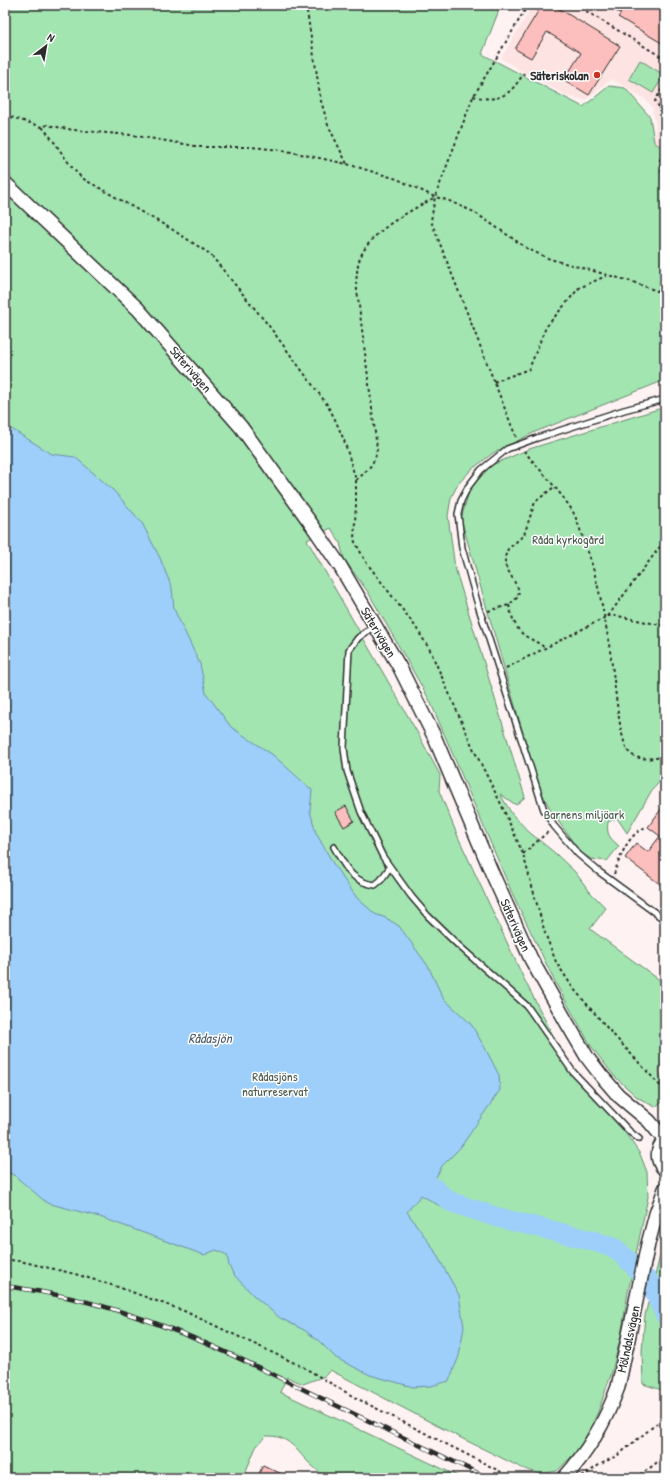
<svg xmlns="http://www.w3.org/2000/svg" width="670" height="1483" font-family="'Patrick Hand',sans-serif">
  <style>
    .built { fill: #fde3e2 }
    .green { fill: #a2e5b0; stroke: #66886e }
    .water { fill: #9dcffa; stroke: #6f8da7 }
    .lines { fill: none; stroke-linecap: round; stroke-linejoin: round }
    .river { stroke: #9dcffa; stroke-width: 20 }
    .building { fill: #fcbfbd; stroke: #2b2b2b }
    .service-casing { stroke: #2b2b2b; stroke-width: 8 }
    .tertiary-casing { stroke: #2b2b2b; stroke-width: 16 }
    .path { stroke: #2b2b2b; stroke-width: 2; stroke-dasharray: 3 3; stroke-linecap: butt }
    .service { stroke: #fff; stroke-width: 5 }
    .tertiary { stroke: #fff; stroke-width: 13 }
    .rail-casing { stroke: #2b2b2b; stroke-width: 4.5 }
    .rail { stroke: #fff; stroke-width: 3; stroke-dasharray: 9; stroke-linecap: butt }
    .poi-dot { fill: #c8321e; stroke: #fff; stroke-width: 1.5 }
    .labels { text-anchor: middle; stroke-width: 3; stroke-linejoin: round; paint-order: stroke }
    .poi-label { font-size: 13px; font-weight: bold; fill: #2b2b2b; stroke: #fff; text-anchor: end }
    .street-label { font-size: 13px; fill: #2b2b2b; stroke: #fff }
    .park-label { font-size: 13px; fill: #495a4c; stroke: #fff }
    .water-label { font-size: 14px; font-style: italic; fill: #4d5c69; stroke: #fff }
  </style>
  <rect width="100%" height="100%" fill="#fef2f2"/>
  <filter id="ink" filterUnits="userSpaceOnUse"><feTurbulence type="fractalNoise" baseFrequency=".025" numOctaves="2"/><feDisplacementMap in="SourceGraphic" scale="8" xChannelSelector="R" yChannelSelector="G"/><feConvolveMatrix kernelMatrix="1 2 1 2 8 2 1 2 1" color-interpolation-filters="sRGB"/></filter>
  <g filter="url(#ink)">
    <path class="built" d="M533 5H661L665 7V150L654 142 656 125 652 106 641 96 612 79 585 100 567 96 520 70 501 58Z"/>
    <path class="green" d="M5 5H492L499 10 482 54 583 107 609 86 625 88 650 117 654 142 665 150V380L535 432 493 453 471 470 458 484 451 498 448 516 455 568 525 797 516 805 500 794 512 814 529 832 555 853 575 872 590 892 606 908 590 929 665 984V1052L659 1071 665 1100 655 1107 637 1097 614 1076 591 1046 555 982 512 893 430 701 368 592 344 559 340 543 331 528 307 540 417 732 440 775 439 791 459 839 524 979 559 1047 592 1096 624 1131 640 1154 647 1172 648 1197 628 1292 621 1336 611 1375 598 1412 581 1447 557 1471 540 1474 522 1468 459 1437 330 1370 325 1376 303 1384 287 1377 280 1392 462 1478H326C320 1473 315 1468 309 1463 295 1449 289 1435 266 1436L256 1447 243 1478H5Z
      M640 60 664 75 653 93 629 79Z
      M665 407V776L652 790 627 833 617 818 608 822C606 835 610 838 619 846L607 861 591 859 581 853 551 811 538 785 461 519 470 488 492 465 529 449Z
      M665 1245V1391L643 1384 642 1350 645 1315 661 1252Z"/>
    <path class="water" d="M5 425 52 454 75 457 114 491 142 523 160 558 172 588 174 609 200 664 206 693 231 727 273 755 312 790 310 811 316 833 334 865 357 898 375 914 386 918 399 926 428 966 443 998 471 1024 485 1048 499 1075 500 1090 460 1148 442 1166 435 1179 455 1196 447 1210 421 1195 407 1212 433 1248 459 1295 464 1327 459 1356 449 1381 431 1386 413 1387 370 1375 336 1358 319 1341 304 1330 280 1318 255 1297 234 1275 229 1266 227 1255 216 1250 204 1255 100 1217 47 1203 15 1176 5 1170Z"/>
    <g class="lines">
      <path class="river" d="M430 1185 451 1202 496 1217 594 1241 616 1249 633 1265 651 1284 665 1315"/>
    </g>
    <path class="building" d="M542 5H553L620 46 589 95 564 80 581 53 547 32 531 58 515 49Z
      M606 5H655L665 11V45L618 17 621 14Z
      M665 804V888L625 858 636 843 648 852 660 836 648 827Z
      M346 806 354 821 344 827 335 812Z
      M263 1465 290 1478H257Z"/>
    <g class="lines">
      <defs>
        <path id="service" d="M665 399 624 410 537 438 507 449 481 470 468 487 461 501 458 514 462 548 478 605 544 810 554 826 578 854 598 871 665 920
          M374 626 358 638 349 650 348 669 344 748 347 771 361 812 383 857 411 896 428 916 458 945 527 1006 532 1013 573 1072 630 1132 639 1139
          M334 847C345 866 351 882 375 885L381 880 390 867"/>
        <path id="tertiary" d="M5 183 138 309 241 427 312 525 340 566 400 668 434 736 492 873 531 959 567 1023 587 1057 600 1074 618 1095 649 1121 665 1140
          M665 1140C656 1149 656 1161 665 1170
          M564 1478C588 1452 606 1420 618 1387L648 1244 656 1214 665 1189"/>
      </defs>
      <use href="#service" class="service-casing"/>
      <use href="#tertiary" class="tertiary-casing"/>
      <path class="path" d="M306 5 321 101 328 125 347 164
        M576 5 665 59
        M665 84 655 101 665 116
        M473 96C500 103 510 95 524 73
        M5 115 42 127 47 125 73 130 132 135 201 147H250L282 150 347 164 397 179 435 197 447 200 474 212 528 249 550 259 633 282 665 294
        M42 127C57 143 66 163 82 178L173 230 210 254 269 326 326 403 334 417 344 440 356 480V505L354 539 355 542 366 562 415 626 430 650 474 750 502 806 523 854 545 933 556 962 573 988 609 1030 665 1091
        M665 147 660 160 664 190 665 193
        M494 382 529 369 546 327 579 288 606 276
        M516 437 431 221 435 197 473 97 528 5
        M524 451C540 470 558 489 572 510 576 517 579 527 582 535 598 577 606 621 612 665 615 684 619 737 628 751 636 762 653 758 665 757
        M356 480C367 471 376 463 377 448L356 282C357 275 357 267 359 261 369 230 410 212 435 197
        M509 605C512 617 515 630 527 637 534 641 539 643 545 648
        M488 611 509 605 518 597 519 590 505 565V557L508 549 524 535 535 502 554 487
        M608 616 665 540
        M506 668 608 616H618L665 626
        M523 854 549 831
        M614 874C620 857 628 834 646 827
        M5 1259 24 1262 75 1274 118 1287 184 1311 303 1367 354 1397 513 1478
        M582 1477 599 1465 618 1455 665 1417
        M635 1478 654 1465 665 1455"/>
      <use href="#service" class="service"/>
      <use href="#tertiary" class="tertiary"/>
      <defs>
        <path id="rail" d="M5 1286C48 1292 90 1301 131 1315 198 1336 261 1369 325 1400 379 1426 433 1452 488 1478"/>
      </defs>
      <use href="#rail" class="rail-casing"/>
      <use href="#rail" class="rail"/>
    </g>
  </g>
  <circle class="poi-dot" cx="597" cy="75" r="4"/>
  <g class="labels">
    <g class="poi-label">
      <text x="589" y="80">Säteriskolan</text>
    </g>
    <g class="street-label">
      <text transform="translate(191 369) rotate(49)" y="5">Säterivägen</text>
      <text transform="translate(379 632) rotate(59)" y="5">Säterivägen</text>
      <text transform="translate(516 925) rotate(66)" y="5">Säterivägen</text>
      <text transform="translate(628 1339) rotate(-78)" y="5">Mölndalsvägen</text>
    </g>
    <g class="park-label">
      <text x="568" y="544">Råda kyrkogård</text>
      <text x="584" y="819">Barnens miljöark</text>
      <text x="275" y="1081">Rådasjöns<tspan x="275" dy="15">naturreservat</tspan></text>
    </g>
    <g class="water-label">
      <text x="210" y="1043">Rådasjön</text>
    </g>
  </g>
  <rect width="670" height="1483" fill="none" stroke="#fff" stroke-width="20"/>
  <rect x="10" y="10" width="650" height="1463" fill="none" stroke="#2b2b2b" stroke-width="1.5" filter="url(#ink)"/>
  <g transform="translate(46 46) rotate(31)" stroke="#ffffff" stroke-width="3" paint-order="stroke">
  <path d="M0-3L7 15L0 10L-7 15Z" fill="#2b2b2b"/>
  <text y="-6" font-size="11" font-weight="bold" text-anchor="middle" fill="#2b2b2b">N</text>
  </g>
</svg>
